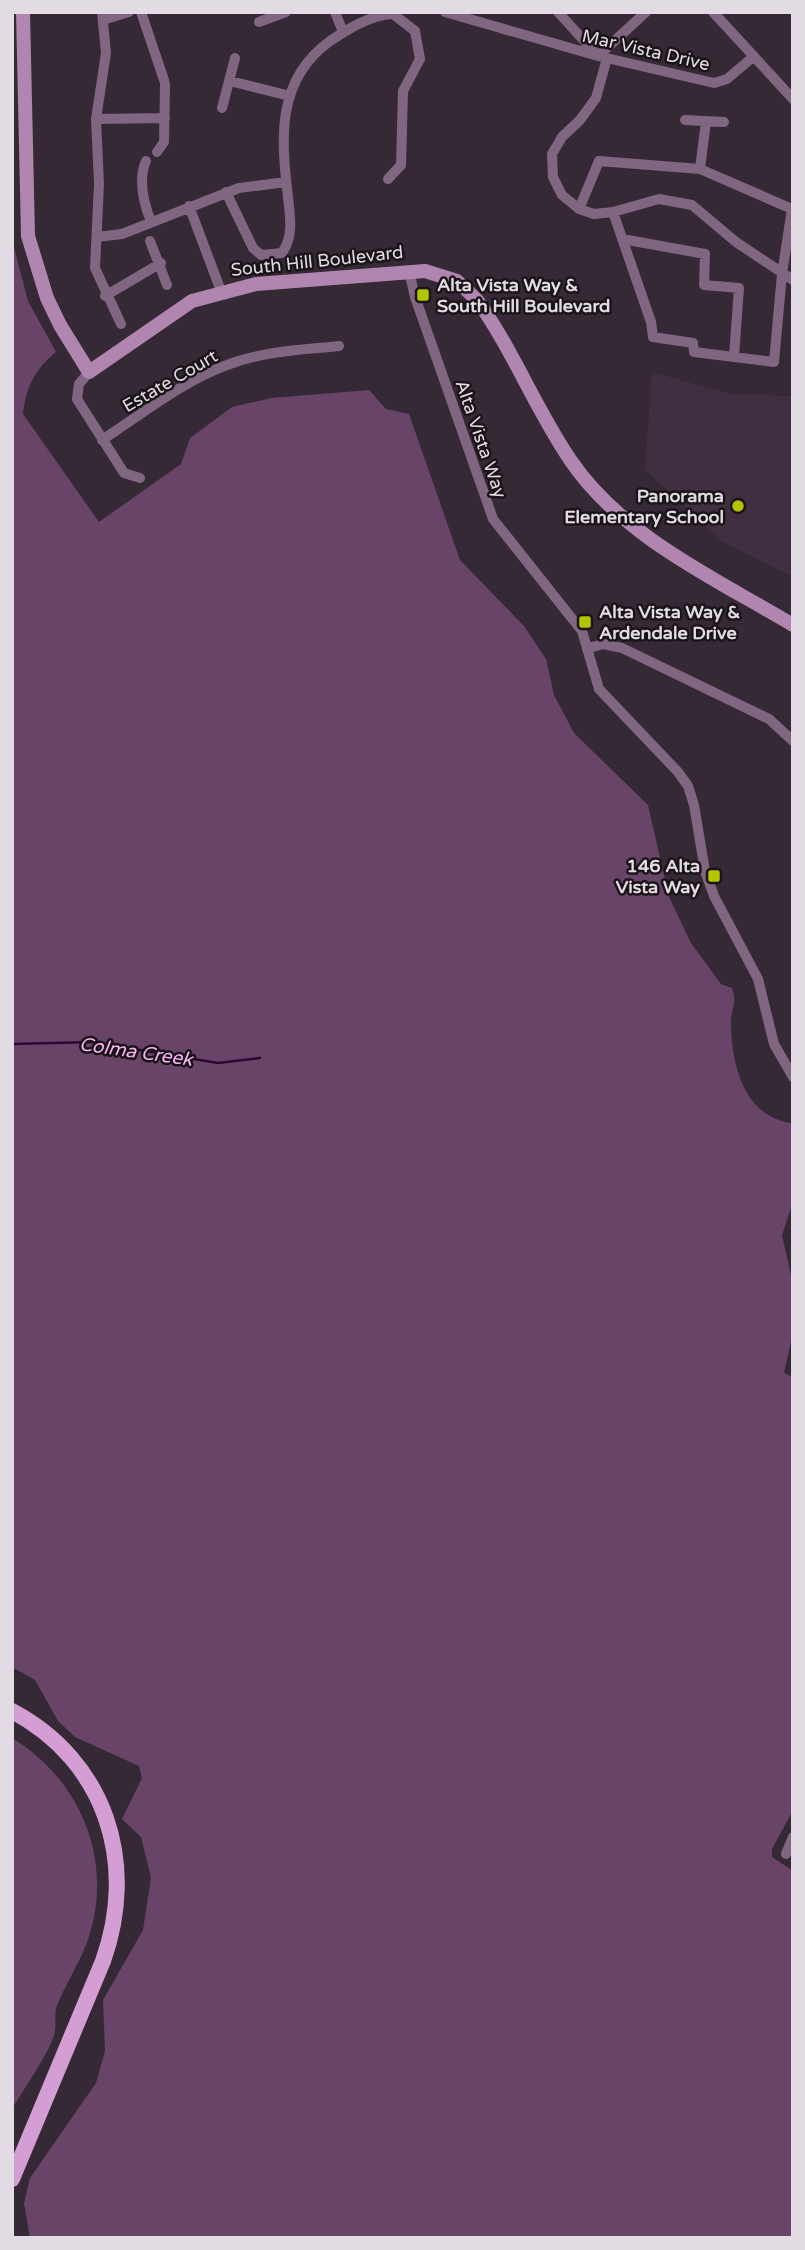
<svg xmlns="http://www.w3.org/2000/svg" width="805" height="2250" font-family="'Varela Round',sans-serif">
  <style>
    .built { fill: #402f40 }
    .green { fill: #694469 }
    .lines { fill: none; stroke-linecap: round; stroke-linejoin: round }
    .stream { stroke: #320633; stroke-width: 2.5 }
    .street { stroke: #816681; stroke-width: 10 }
    .secondary { stroke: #b085af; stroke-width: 14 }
    .primary { stroke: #d49dd4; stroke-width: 16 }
    .poi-dot { fill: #b1c500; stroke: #1a1419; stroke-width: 2.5 }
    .labels { text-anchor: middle; stroke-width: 5; stroke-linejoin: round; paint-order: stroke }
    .street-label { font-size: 18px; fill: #e3dbe3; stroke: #1a1419 }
    .poi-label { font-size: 18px; font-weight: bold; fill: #e3dbe3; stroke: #1a1419; text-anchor: start }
    .water-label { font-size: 19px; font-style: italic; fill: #f8b4f7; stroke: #1a1419 }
  </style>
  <rect width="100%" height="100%" fill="#352935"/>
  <path class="built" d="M652 372 730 394 793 396V577L721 541 645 470Z"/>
  <path class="green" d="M12 166 14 247 28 301 56 352C35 369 26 387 23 414L99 522 181 464 190 438 232 407 272 398 369 390 386 409 409 414 460 560 524 626 546 659 554 695 574 733 648 805 669 897 691 943 721 984 732 988C738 1003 730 1010 731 1025 732 1066 744 1116 791 1123L793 1202 782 1235 793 1284V1332L784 1373 793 1377V1810L772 1849V1857L793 1871V2238H30L24 2203 30 2178 96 2083 105 2051 103 2000 143 1930 151 1878 141 1837 122 1819 142 1778 139 1766 75 1737 58 1721 35 1680 12 1667Z
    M12 1738C83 1781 116 1866 86 1945 77 1967 64 1987 56 2008 54 2017 57 2026 54 2035 48 2055 23 2090 12 2109Z"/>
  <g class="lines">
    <path class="stream" d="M12 1044 92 1042 218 1063 260 1058"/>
    <path class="street" d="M102 12 106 53 96 119 99 184 95 268 121 324
      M141 12 164 80
      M335 12 343 32
      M445 12 598 56 714 83 727 79 753 57
      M558 12 598 56 646 12
      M713 12 793 99
      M103 20 129 12
      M259 22 286 12
      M607 58 596 98 580 120 562 137 552 154 553 177 562 195 579 209 594 214 613 212 659 199 692 205 736 242 793 280
      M230 81 290 96
      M222 108 235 58
      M96 119 165 118
      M685 120 724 122
      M157 152 164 142 165 84
      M146 161C138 179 144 204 151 222
      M700 169 706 121
      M226 192 253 248 261 255 282 253C294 236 290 217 288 197 281 138 276 80 330 41 348 29 370 15 393 14L415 31 420 59 403 91 401 165 388 179
      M189 206 221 291
      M579 209 599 161 700 169 792 209 782 274 774 362 694 352 693 343 653 337 651 322 613 212
      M97 237 122 234 239 188 286 182
      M622 239 705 254 704 285 739 288 734 356
      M150 241 167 285
      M409 271 415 297 493 519 582 631 599 689 678 772 688 786 694 805 705 871 714 896 758 979 774 1044 793 1077
      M105 296 161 263
      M89 372 79 384 77 399 124 473 140 478
      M102 440C142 414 183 381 227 365 263 351 302 350 339 346
      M589 648 603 644 622 648 769 719 793 741
      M786 1854 793 1837"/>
    <path class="secondary" d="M23 12 28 236 47 298 60 325 89 372 192 301 256 284 425 271 457 281 477 300C513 350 536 410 571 461 623 537 716 579 793 625"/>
    <path class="primary" d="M12 1711C106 1761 138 1863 103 1961L12 2179"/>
  </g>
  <g class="poi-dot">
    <rect x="416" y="288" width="14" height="14" rx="3.5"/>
    <circle cx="738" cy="506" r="7"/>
    <rect x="578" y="615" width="14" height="14" rx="3.5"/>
    <rect x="707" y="869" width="14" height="14" rx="3.5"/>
  </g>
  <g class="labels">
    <g class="street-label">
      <text transform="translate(646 50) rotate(13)" y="6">Mar Vista Drive</text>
      <text transform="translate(317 261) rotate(-6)" y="6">South Hill Boulevard</text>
      <text transform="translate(170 381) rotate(-30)" y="6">Estate Court</text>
      <text transform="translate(481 439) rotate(71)" y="6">Alta Vista Way</text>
    </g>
    <g class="poi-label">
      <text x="437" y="291">Alta Vista Way &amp;<tspan x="437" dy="21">South Hill Boulevard</tspan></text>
      <text x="724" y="502" text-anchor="end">Panorama<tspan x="724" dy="21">Elementary School</tspan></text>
      <text x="599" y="618">Alta Vista Way &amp;<tspan x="599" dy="21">Ardendale Drive</tspan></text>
      <text x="700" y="872" text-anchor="end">146 Alta<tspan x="700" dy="21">Vista Way</tspan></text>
    </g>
    <g class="water-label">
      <text transform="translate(136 1051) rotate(8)" y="7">Colma Creek</text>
    </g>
  </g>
  <rect width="805" height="2250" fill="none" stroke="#e3dbe3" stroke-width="28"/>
</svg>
